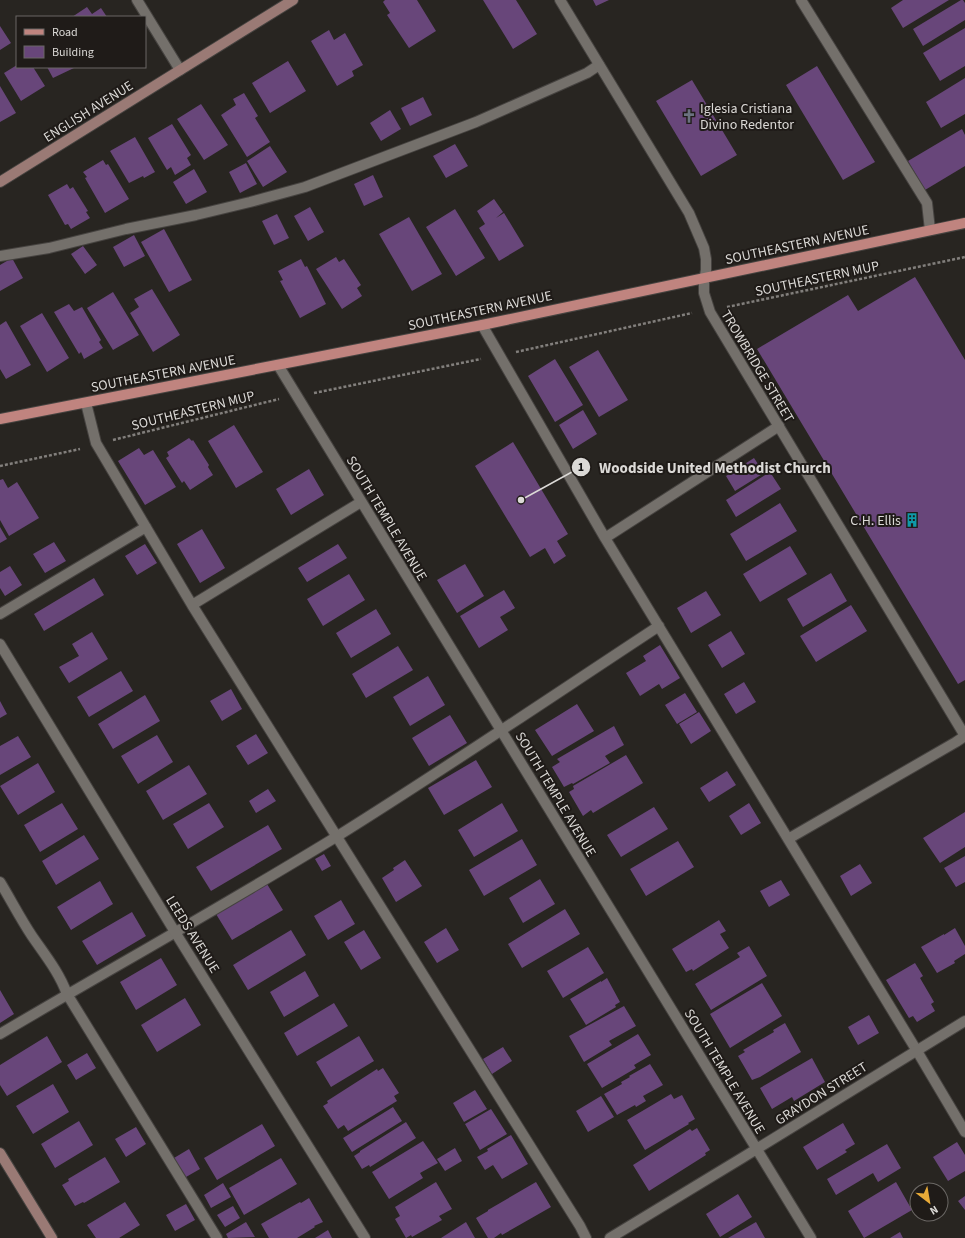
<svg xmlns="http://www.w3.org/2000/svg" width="965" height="1238" font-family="'Source Sans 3',sans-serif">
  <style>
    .building { fill: #68467a }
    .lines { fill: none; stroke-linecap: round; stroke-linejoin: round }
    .service-casing { stroke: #464340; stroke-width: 12 }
    .minor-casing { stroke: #464340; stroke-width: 12 }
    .secondary-casing { stroke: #464340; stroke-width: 12 }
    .primary-casing { stroke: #464340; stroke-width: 12 }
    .path { stroke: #827f7c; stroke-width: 2.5; stroke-dasharray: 3 2; stroke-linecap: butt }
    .service { stroke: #74706b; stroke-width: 10 }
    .minor { stroke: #74706b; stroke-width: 10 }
    .secondary { stroke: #9a7a75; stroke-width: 10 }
    .primary { stroke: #c0847f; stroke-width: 10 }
    .labels { text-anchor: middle; stroke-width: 4; stroke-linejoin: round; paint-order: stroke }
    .poi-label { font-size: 14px; fill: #dbd9d6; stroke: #1f1b18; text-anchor: start }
    .street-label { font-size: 14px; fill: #dbd9d6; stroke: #1f1b18 }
    .leader { fill: none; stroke: #dbd9d6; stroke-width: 1.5 }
    .callout-dot { fill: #dbd9d6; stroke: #1f1b18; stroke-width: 1.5 }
    .mark-label { font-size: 12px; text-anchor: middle; font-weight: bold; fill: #111 }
    .callout-label { font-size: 15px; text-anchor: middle; font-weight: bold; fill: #dbd9d6; stroke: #1f1b18; stroke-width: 4; stroke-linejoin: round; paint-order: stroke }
  </style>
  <rect width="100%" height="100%" fill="#282521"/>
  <path class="building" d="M385 0H417L436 31 409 48 387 15 390 13 383 2Z
    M483 0H516L537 34 513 49Z
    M593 0H609L596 6Z
    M903 0H949L903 28 891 8Z
    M961 0H963L965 3V20L923 46 913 29Z
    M87 7 92 14 101 8 107 17H72Z
    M0 26 11 43 0 50Z
    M965 28V66L940 81 923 53Z
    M329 30 334 40 345 33 363 65 352 71 354 76 337 86 311 41Z
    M288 61 306 91 270 113 252 83Z
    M17 65V67H33L45 86 21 101 4 73Z
    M817 66 875 162 843 180 786 85Z
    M47 67H76L53 78Z
    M965 78V114L941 128 926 102Z
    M692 80 737 155 701 176 656 101Z
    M0 86 16 113 0 122Z
    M244 93 258 116 255 118 270 142 247 157 221 115 236 105 233 99Z
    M423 97 432 115 410 126 401 108Z
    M201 104 228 145 204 160 177 119Z
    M390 110 401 129 381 141 370 123Z
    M172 124 191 155 187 158 191 165 175 175 171 167 167 170 148 138Z
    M962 129 965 135V166L925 190 908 161Z
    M135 137 155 172 144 178 143 176 129 183 110 151Z
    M455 144 468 166 446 178 433 156Z
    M270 146 287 172 263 187 247 161Z
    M103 160 106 165 108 164 129 199 105 213 85 178 87 177 83 172Z
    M246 163 257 184 240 193 229 172Z
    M194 169 207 192 186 204 173 182Z
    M373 175 383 197 364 206 354 184Z
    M67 184 70 189 73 187 88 211 86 212 90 218 71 229 68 224 65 225 48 195Z
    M494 199 503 212 496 218 504 213 524 246 499 261 479 228 485 224 477 211Z
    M310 207 324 232 308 241 294 216Z
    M455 209 485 258 456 276 426 227Z
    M277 214 289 238 274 245 262 221Z
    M409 217 442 274 412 291 379 234Z
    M164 229 192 280 169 292 141 242Z
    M134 235 145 256 124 267 113 247Z
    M83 246 97 265 85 274 71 254Z
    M336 257 339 262 344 259 361 285 357 288 362 296 342 309 316 269Z
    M12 258 23 278 0 291V265Z
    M301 259 305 267 307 266 326 304 300 318 280 281 283 280 278 271Z
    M915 277 965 360V680L958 684 757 349 848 295 858 311Z
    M152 289 180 335 153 352 130 313 139 307 134 299Z
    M113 292 139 335 113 350 87 308Z
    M69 304 74 311 82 307 101 340 99 342 103 348 84 359 81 352 79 354 54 312Z
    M42 313 69 358 47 372 20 326Z
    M6 321 31 365 6 379 0 369V325Z
    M598 350 628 400 599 417 569 367Z
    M555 359 583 405 555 422 528 376Z
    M583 410 597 434 573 449 559 425Z
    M234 425 263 472 236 488 208 441Z
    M189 438 192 441 193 440 209 465 208 467 213 475 190 490 184 481 182 483 166 458 169 456 167 452Z
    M513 442 568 534 557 541 566 556 554 564 545 548 530 557 475 466Z
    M139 448 144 455 153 450 176 487 145 505 118 461Z
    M754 458 764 473 735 491 726 476Z
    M309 469 324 495 291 515 276 489Z
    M770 472 781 489 736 517 726 500Z
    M3 479 8 488 17 482 39 518 9 536 0 520V480Z
    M780 503 797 531 746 561 730 534Z
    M0 527 7 539 0 543Z
    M202 529 225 568 200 583 177 544Z
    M54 542 66 561 45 573 33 554Z
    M145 544 157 563 137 575 125 556Z
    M338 544 347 558 307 582 298 568Z
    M790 546 807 574 760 602 743 574Z
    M465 564 484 596 457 613 437 580Z
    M10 566 22 585 5 596 0 588V572Z
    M831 573 847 601 803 627 787 599Z
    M349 574 365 600 323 626 307 599Z
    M94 578 104 595 44 631 34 614Z
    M504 590 515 608 500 617 508 630 479 648 460 616Z
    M706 591 721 615 691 633 677 608Z
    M851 605 867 631 816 662 800 636Z
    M376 609 391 634 351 658 336 633Z
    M731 631 745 654 722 668 708 645Z
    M92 632 108 659 69 683 59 667 79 656 72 644Z
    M660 645 680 678 662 689 659 684 640 696 626 673 646 661 643 656Z
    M398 646 413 670 366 698 352 674Z
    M121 671 133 691 89 717 77 697Z
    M428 676 445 705 410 726 393 697Z
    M744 682 756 702 736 714 724 694Z
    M231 689 242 709 222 721 210 701Z
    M685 693 697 712 677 724 665 705Z
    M145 695 160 721 113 749 98 724Z
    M0 701 7 714 0 718Z
    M577 704 594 731 552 756 535 730Z
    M699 712 711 731 691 744 679 724Z
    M450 715 467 743 429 766 412 738Z
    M614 726 624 745 605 756 610 763 573 784 572 783 564 787 552 767 560 762 557 759Z
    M256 734 268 753 248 765 236 746Z
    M157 735 173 762 138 784 121 756Z
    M18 736 31 757 0 775V746Z
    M626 755 643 783 593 813 591 810 583 816 569 792 574 789 573 786Z
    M476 760 492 787 444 815 428 788Z
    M38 763 55 792 18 815 0 786Z
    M189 765 207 794 163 820 146 791Z
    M727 771 736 785 709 802 700 788Z
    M268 789 276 801 256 813 249 801Z
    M62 803 78 829 40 852 24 825Z
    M209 803 224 827 188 849 173 824Z
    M502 803 518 831 474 857 458 830Z
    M749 803 761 823 741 835 729 816Z
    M654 807 668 829 621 857 607 835Z
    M965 812V847L940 863 923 838Z
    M268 825 282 849 211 891 196 867Z
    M84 835 99 859 56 885 42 861Z
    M522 839 537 865 484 896 469 870Z
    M678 841 694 867 646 896 630 869Z
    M324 854 331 866 322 871 315 859Z
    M965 856V882L956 887 944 868Z
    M405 860 422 886 396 902 382 878 394 870 393 868Z
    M860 864 872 883 851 896 840 876Z
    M540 879 555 904 523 923 509 898Z
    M781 880 790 895 769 907 760 891Z
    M100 881 113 904 71 930 57 907Z
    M267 884 283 910 232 940 216 914Z
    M341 900 355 924 328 940 314 916Z
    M565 909 580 934 522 968 508 944Z
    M132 912 146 936 97 965 82 941Z
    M719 920 726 931 720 934 729 948 693 971 692 969 686 972 672 949Z
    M446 928 459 950 437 963 424 942Z
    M955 928 965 946V954L954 961 955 963 937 973 921 947 944 934V935Z
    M291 930 306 955 248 990 233 965Z
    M364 930 381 958 361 970 344 942Z
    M749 946 767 976 711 1010 695 984 740 957 737 953Z
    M588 947 604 973 563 998 547 971Z
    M161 958 177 985 136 1010 120 982Z
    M915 963 923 976 920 978 934 1002 931 1004 935 1011 917 1022 913 1016 909 1018 886 980Z
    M305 971 319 996 284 1017 270 992Z
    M607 978 620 1002 615 1005 616 1007 586 1025 570 999 601 981V982Z
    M762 983 782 1016 730 1048 710 1014Z
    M0 990 14 1014 0 1023Z
    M185 998 201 1025 157 1052 141 1025Z
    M334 1003 348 1026 297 1056 284 1033Z
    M624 1006 636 1026 609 1041 612 1045 584 1062 569 1036Z
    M869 1015 879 1033 858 1045 848 1027Z
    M785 1023 801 1052 760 1077 752 1080 738 1056 745 1052 743 1050 774 1032 773 1030Z
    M638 1034 651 1055 634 1065 636 1068 602 1088 587 1064Z
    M47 1036 62 1062 7 1096 0 1085V1065Z
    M359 1036 374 1061 331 1087 316 1062Z
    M503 1047 512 1061 492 1074 483 1059Z
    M87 1053 96 1068 76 1080 67 1065Z
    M812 1058 825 1082 794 1101 792 1097 772 1109 760 1088Z
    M650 1064 663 1085 643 1096 646 1101 636 1107 635 1105 617 1115 604 1094 622 1084 621 1082 630 1077 629 1076Z
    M383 1068 399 1093 394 1096 397 1101 348 1131 344 1125 338 1129 323 1106 328 1103 327 1101 377 1069 378 1071Z
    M53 1084 69 1112 33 1134 16 1106Z
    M475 1090 487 1109 464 1122 453 1103Z
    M671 1094 674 1099 682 1095 695 1119 688 1123 689 1124 645 1150 627 1120Z
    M601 1096 614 1117 588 1132 576 1111Z
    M393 1107 402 1121 352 1152 343 1138Z
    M491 1109 507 1134 480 1150 465 1124Z
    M79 1121 93 1145 55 1168 41 1144Z
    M406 1122 416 1138 370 1167 369 1165 362 1169 354 1156 360 1152V1151Z
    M843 1123 855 1144 845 1150 847 1152 817 1170 803 1147Z
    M262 1124 275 1146 217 1180 204 1158Z
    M136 1127 146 1144 126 1157 115 1139Z
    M697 1128 710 1150 705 1153 706 1155 649 1191 633 1165 690 1129 692 1131Z
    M511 1135 528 1164 502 1179 493 1165 485 1170 477 1157 488 1151 487 1149Z
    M423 1141 438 1163 420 1173 423 1178 389 1199 372 1172Z
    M957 1142 965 1155V1171L948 1181 933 1157Z
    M887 1144 901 1168 878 1182 873 1173 836 1195 827 1179Z
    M455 1148 462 1161 445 1171 437 1159Z
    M189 1149 200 1169 186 1177 174 1158Z
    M105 1157 120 1182 84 1203 83 1202 75 1206 62 1185 69 1181 68 1179Z
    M281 1158 297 1184 244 1215 229 1188Z
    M436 1182 452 1209 439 1216 442 1220 412 1237 411 1235 406 1238 395 1219 400 1216 395 1207Z
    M536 1182 551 1207 502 1235 501 1233 494 1238H488L476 1218 488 1211V1210Z
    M896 1182 912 1210 864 1238 848 1211Z
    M223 1183 231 1197 211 1208 204 1195Z
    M738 1194 752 1217 720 1237 706 1214Z
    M965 1196V1210L958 1201Z
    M309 1198 323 1222 314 1226 315 1227 297 1238H269L261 1224 300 1202 301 1203Z
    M125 1202 140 1225 119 1238H96L87 1225Z
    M186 1204 195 1220 175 1231 166 1215Z
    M233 1206 240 1218 225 1227 217 1215Z
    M246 1222 255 1237 228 1238 226 1234Z
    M466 1222 475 1238H441Z
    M756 1222 765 1238H728Z
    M328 1230 332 1238H315Z
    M900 1232 903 1238H890Z"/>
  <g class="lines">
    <defs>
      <path id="service" d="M801 0 927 203 930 230
        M0 256 49 248 126 229 196 215 250 202 305 187 476 122 587 73 599 65
        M482 325 605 538 917 1051 965 1132
        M86 403 96 443 192 605 580 1226 586 1238
        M605 538 779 426
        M192 605 361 502
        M0 614 146 527
        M788 839 956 742 965 736
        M0 882C11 900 20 918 32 936 45 955 59 972 67 994L217 1238
        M0 1034C112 968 225 905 336 837 445 769 551 697 659 626"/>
      <path id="minor" d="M137 0 180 70
        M560 0 689 213 704 248 706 259V270L704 281V293L710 312 965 736
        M278 365 811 1238
        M0 644 175 932 365 1238
        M610 1238 742 1158 965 1021"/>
      <path id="secondary" d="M0 182 293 0
        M0 1153 52 1238"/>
      <path id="primary" d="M0 419 482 325 965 223"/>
    </defs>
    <use href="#service" class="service-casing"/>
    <use href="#minor" class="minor-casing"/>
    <use href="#secondary" class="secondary-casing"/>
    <use href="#primary" class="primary-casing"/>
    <path class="path" d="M727 307 965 257
      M516 352 692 313
      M314 393 481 359
      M113 440 279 399
      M0 466 80 449"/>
    <use href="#service" class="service"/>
    <use href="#minor" class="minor"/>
    <use href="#secondary" class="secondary"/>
    <use href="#primary" class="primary"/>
  </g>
  <defs>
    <symbol id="church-bare" viewBox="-9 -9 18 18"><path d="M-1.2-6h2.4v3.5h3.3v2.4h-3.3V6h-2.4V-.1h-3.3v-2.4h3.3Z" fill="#6b7280" stroke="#1f1b18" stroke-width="2.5" paint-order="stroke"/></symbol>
    <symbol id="building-bare" viewBox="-9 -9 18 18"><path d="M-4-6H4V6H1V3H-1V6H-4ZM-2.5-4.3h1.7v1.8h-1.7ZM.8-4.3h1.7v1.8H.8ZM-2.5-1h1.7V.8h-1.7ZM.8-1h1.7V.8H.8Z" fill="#0f9aa8" stroke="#1f1b18" stroke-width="2.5" paint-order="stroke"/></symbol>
  </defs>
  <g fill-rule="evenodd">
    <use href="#church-bare" x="679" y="106" width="20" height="20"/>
    <use href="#building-bare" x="902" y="510" width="20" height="20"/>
  </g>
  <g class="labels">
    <g class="poi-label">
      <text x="700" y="113">Iglesia Cristiana<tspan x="700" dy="16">Divino Redentor</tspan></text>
      <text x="901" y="525" text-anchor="end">C.H. Ellis</text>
    </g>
    <g class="street-label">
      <text transform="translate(88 111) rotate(-32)" y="5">ENGLISH AVENUE</text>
      <text transform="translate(797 244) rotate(-12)" y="5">SOUTHEASTERN AVENUE</text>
      <text transform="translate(817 278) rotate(-12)" y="5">SOUTHEASTERN MUP</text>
      <text transform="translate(480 310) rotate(-12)" y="5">SOUTHEASTERN AVENUE</text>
      <text transform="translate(758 366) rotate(59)" y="5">TROWBRIDGE STREET</text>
      <text transform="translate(163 373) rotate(-11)" y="5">SOUTHEASTERN AVENUE</text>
      <text transform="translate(193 410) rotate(-14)" y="5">SOUTHEASTERN MUP</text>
      <text transform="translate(387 518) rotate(59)" y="5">SOUTH TEMPLE AVENUE</text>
      <text transform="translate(556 794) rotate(59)" y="5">SOUTH TEMPLE AVENUE</text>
      <text transform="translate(193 934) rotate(58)" y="5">LEEDS AVENUE</text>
      <text transform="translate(725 1071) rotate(59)" y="5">SOUTH TEMPLE AVENUE</text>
      <text transform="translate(821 1093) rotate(-32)" y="5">GRAYDON STREET</text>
    </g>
  </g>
  <path class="leader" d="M521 500L581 467"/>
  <g class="callout-dot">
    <circle cx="521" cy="500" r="4"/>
    <circle cx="581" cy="467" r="10"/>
  </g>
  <g class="mark-label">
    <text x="581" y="471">1</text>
  </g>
  <g class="callout-label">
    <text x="715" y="473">Woodside United Methodist Church</text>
  </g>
  <rect x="16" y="16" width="130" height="52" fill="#1f1b18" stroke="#6a6764"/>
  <rect x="24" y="29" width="20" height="6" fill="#c0847f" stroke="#6a6764"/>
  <text x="52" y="36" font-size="12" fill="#dbd9d6">Road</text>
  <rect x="24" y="46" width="20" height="12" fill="#68467a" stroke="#6a6764"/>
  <text x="52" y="56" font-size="12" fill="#dbd9d6">Building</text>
  <g transform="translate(929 1202) rotate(149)"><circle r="19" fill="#1f1b18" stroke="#6a6764"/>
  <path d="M0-3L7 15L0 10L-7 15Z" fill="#e9ab38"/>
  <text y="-6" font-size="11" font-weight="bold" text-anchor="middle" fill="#dbd9d6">N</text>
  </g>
</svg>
